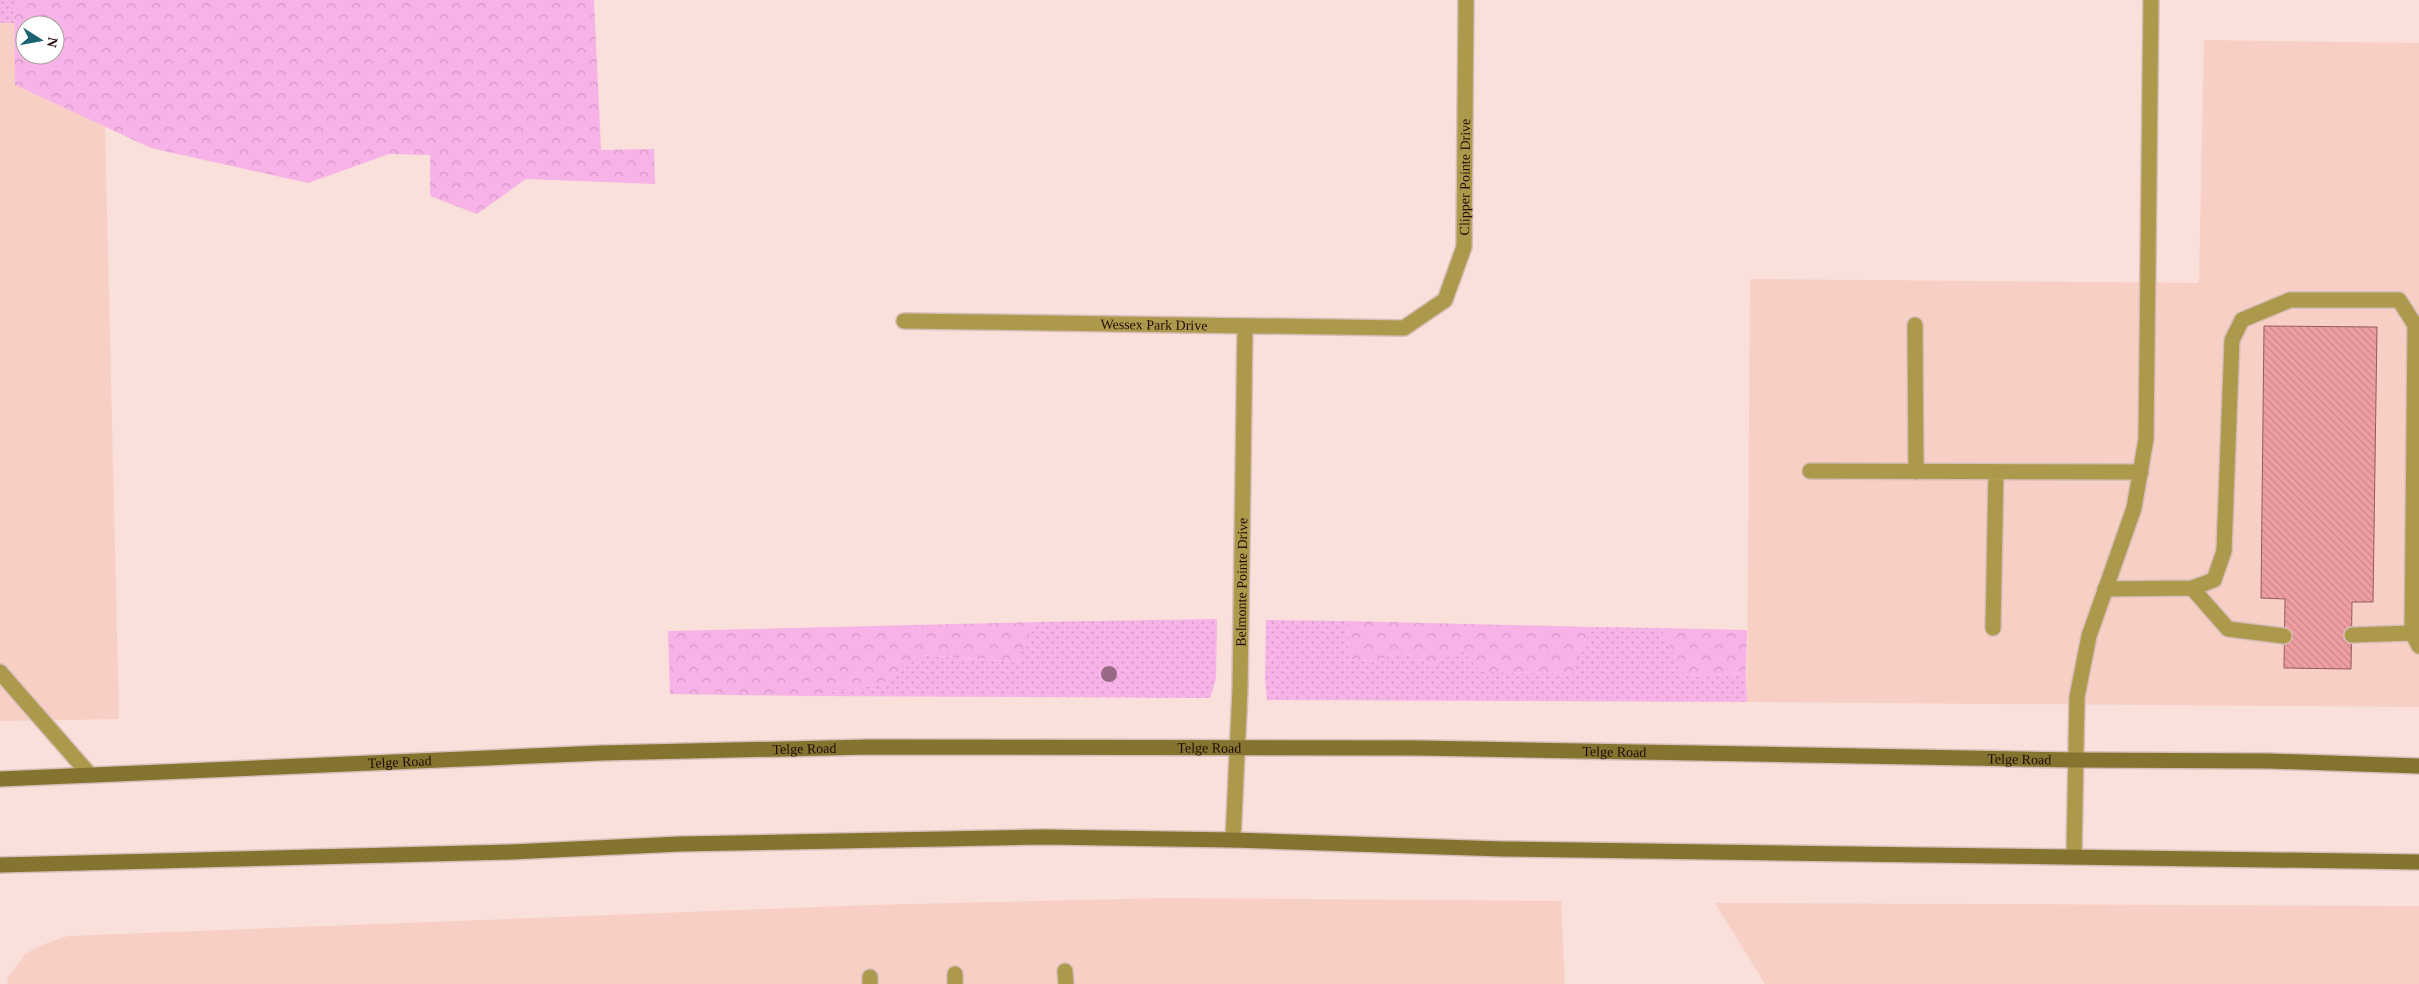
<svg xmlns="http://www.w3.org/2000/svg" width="2419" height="984" font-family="'Times New Roman',serif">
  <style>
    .built { fill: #f8cfc4 }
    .grass { fill: url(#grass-dots) }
    .forest { fill: url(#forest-crowns); fill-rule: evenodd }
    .building { fill: url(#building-back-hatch); stroke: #925c60 }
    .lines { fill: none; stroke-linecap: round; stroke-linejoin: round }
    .lane-casing { stroke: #d6beb8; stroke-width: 18 }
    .street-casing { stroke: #d6beb8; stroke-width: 18 }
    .secondary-casing { stroke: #d6beb8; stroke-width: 18 }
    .lane { stroke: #ad994c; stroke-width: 15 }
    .street { stroke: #ad994c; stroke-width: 15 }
    .secondary { stroke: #85742f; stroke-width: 15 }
    .tree { fill: #986985 }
    .labels { text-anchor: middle; stroke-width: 4; stroke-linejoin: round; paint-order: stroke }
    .street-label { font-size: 14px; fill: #200c08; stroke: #fff }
  </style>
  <defs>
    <pattern id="grass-dots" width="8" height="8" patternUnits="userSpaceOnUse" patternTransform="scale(1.25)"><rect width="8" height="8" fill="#f7b2e7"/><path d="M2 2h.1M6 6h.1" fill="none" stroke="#d398c5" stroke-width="1.8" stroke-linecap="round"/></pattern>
    <pattern id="forest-crowns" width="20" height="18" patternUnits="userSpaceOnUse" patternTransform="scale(1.25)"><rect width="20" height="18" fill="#f7b2e7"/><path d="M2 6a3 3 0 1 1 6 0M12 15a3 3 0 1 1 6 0" fill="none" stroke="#d398c5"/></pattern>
    <pattern id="building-back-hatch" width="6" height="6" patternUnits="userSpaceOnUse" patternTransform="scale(1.25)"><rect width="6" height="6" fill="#ef9ea3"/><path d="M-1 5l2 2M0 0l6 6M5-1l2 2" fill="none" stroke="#cd878b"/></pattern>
  </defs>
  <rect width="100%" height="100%" fill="#f9e0da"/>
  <path class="built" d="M0 23H14L16 85 105 127 119 719 0 721Z
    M2204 40 2419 43V707L1747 702 1750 279 2199 283Z
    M1168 898 1561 901 1565 984H7L8 978 25 954 44 944 68 936 870 905Z
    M1715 903 2419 906V984H1765Z"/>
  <path class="grass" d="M0 0H14V23H0Z
    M1217 619 1216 679 1210 698 805 696 880 685 921 655 1016 662 1035 622Z
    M1266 620 1347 621 1349 659 1375 662 1399 651 1431 664 1462 650 1482 672 1572 673 1592 627 1661 628 1684 676 1746 673 1747 702 1267 700 1265 680Z"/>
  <path class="forest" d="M14 0H594L601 150 654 149 655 184 526 179 477 214 430 196V155L389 154 308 183 151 148 15 85ZM25 25H55V55H25Z
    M1347 621 1592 627 1573 673 1482 672 1462 650 1431 664 1399 651 1375 662 1349 659Z
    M1035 622 1017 662 922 655 880 685 805 696 670 694 668 631Z
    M1661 628 1747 630 1746 673 1684 676Z"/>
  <path class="building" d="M2264 326 2377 327 2373 602H2352L2351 669 2284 668 2285 599 2261 598Z"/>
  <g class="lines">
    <defs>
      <path id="lane" d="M1915 325 1916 472
        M1810 471 2141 472
        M2192 588 2228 629 2284 636
        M2105 589 2192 588 2214 580 2224 551 2232 340 2242 320 2290 300H2399L2415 325 2412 633 2419 646
        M1993 628 1996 472
        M2352 635 2412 633
        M0 672 90 775
        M1065 971 1066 984
        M955 974V984
        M870 977V984"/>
      <g id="street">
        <path id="s1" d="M904 321 1404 328 1445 300 1464 247 1466 0"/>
        <path id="s2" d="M1233 840 1240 690 1245 326"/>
        <path d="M2074 857 2077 697 2089 636 2134 508 2146 439 2151 0"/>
      </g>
      <g id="secondary">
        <path id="s3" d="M0 779 601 753 870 747 1420 748 2075 760 2269 761 2419 766"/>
        <path d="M0 865 511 852 680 844 1044 837 1233 840 1502 849 2419 862"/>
      </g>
    </defs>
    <use href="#lane" class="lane-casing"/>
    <use href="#street" class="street-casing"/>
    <use href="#secondary" class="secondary-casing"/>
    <use href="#lane" class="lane"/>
    <use href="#street" class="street"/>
    <use href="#secondary" class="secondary"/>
  </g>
  <circle class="tree" cx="1109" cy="674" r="8"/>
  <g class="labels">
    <g class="street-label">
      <text dy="5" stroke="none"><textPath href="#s1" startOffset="676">Clipper Pointe Drive</textPath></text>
      <text dy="5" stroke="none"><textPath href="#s1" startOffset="250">Wessex Park Drive</textPath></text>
      <text dy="5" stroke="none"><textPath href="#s2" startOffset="258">Belmonte Pointe Drive</textPath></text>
      <text dy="5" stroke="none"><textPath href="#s3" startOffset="1210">Telge Road</textPath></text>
      <text dy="5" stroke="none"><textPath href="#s3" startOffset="805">Telge Road</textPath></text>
      <text dy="5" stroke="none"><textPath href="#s3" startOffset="1615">Telge Road</textPath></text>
      <text dy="5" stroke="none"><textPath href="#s3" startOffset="2020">Telge Road</textPath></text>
      <text dy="5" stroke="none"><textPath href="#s3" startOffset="400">Telge Road</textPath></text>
    </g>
  </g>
  <g transform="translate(40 40) rotate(101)"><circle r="24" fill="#ffffff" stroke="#a69e9c"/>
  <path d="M0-4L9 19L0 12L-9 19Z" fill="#1c6372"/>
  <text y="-8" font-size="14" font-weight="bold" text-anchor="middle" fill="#200c08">N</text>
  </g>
</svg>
